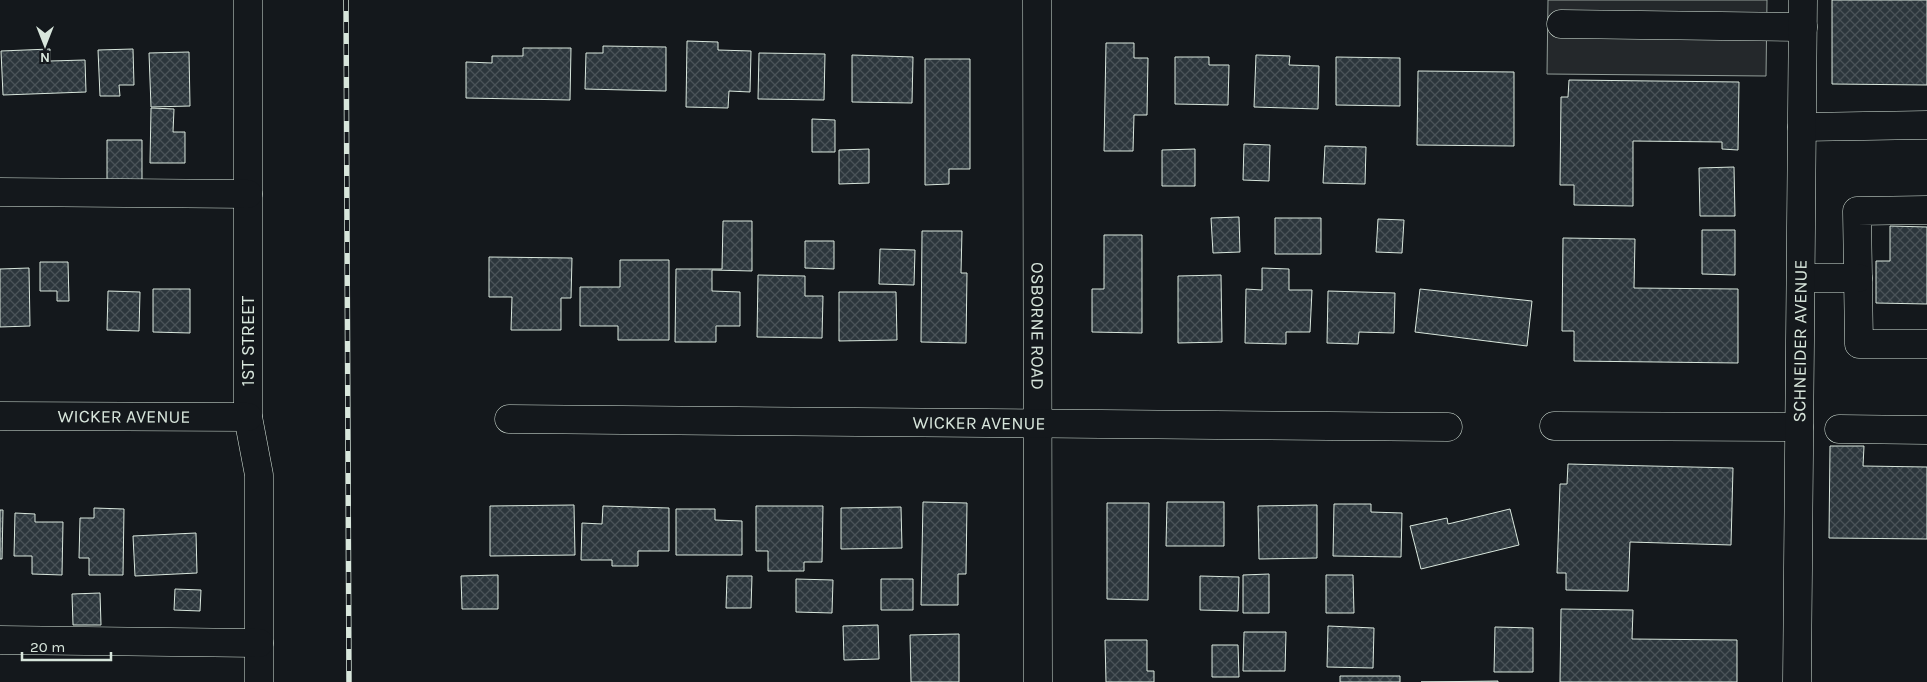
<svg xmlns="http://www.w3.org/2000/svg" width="1927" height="682" font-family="Karla,sans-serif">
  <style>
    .parking { fill: #24282b; stroke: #939e99 }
    .building { fill: url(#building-cross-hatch); stroke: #d8e6dc }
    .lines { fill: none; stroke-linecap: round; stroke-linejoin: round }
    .minor-casing { stroke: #d8e6dc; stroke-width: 29 }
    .minor { stroke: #14181c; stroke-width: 28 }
    .rail-casing { stroke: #d8e6dc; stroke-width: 5.5 }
    .rail { stroke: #14181c; stroke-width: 4; stroke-dasharray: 11; stroke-linecap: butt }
    .labels { text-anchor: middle; stroke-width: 4; stroke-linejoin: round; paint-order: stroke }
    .street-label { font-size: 18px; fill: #d8e6dc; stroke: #14181c }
  </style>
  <defs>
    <pattern id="building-cross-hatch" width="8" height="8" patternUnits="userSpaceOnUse" patternTransform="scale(1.25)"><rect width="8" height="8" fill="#2c363c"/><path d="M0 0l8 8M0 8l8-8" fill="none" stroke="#4a5358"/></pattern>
  </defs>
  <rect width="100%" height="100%" fill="#14181c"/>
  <path class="parking" d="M1548 0H1767L1766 76 1547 74Z"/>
  <path class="building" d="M1832 0H1927V85L1832 84Z
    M687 41 718 42V50L751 51 750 92 729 91 728 108 686 107Z
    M1106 43H1134V58H1148L1147 115H1134L1133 151H1104Z
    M603 46 666 47V91L585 89 586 53H603Z
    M523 48H571L570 100 466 98V62L492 63V56H523Z
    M50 49V61L85 60 86 92 3 95 1 51Z
    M133 49 134 85H119L120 96H100L98 50Z
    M189 52 190 106 151 107 149 53Z
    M759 53 825 54 824 100 758 99Z
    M852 55 913 57 912 103 852 102Z
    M1256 55 1290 56 1289 65 1319 66 1318 109 1254 107Z
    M1175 57H1209V65H1229L1228 105 1175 104Z
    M1336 57 1400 58V106L1336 105Z
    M925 59H970V169H949V184L925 185Z
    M1418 71 1514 72V146L1417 145Z
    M1569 80 1739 82 1738 150 1722 149V142L1633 141V206L1574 205V185H1560L1561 97H1568Z
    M151 108 174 109 173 132H185V163H150Z
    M812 119 835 120V152H812Z
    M107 140H142V183H107Z
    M1244 144 1270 145 1269 181 1243 180Z
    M1325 146 1366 147 1365 184 1323 183Z
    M869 149V183L839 184V150Z
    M1195 149V186H1162V150Z
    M1734 167 1735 216H1700L1699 168Z
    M1239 217 1240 252 1213 253 1211 218Z
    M1275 218H1321V254H1275Z
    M1378 219 1404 220 1402 253 1376 252Z
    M723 221H752V271L712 270V291L740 292V326H716V342H675L676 269H722Z
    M1890 226 1927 227V304L1876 303V261H1890Z
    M1702 230H1735V275L1702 274Z
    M922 231H962L961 273H967L966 343 921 342Z
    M1104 235H1142V333L1092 332V289H1104Z
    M1563 238 1635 239 1634 288 1738 289V363L1574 361V331H1562Z
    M805 241H834V269L805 268Z
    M880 249 915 250 914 285 879 284Z
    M489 257 572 258 571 298H561V330H511L512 297H489Z
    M620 260H669V340H618V326H580V287H620Z
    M40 262H68L69 301H57V291H40Z
    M29 268 30 326 0 327V269Z
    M1262 268 1289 269V290H1312L1310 332H1286V344L1245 343 1246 289 1262 290Z
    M758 275 805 276V296H823L822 338 757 337Z
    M1221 275 1222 342 1178 343V276Z
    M153 289H190V333L153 332Z
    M1420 289 1532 301 1527 346 1415 332Z
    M108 291 140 292 139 331 107 330Z
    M1328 291 1395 293 1394 333 1359 332 1358 344 1327 343Z
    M839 292H896L897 340 839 341Z
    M1830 446H1864L1863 466 1927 467V539L1829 538Z
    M1568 464 1733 468 1731 545 1630 542 1628 591 1566 590V573H1557L1560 484H1567Z
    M923 502 967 503 966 574H958V605H921Z
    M1167 502H1224V546H1166Z
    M1107 503H1149L1148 600 1107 599Z
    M1334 504H1371V512L1402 513 1401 557 1333 556Z
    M574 505 575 555 490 556V506Z
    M1317 505V558L1259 559 1258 506Z
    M603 506 669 508V551H638V566H612V560H581L582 523 602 524Z
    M756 506H823L822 562H804V571H768V551H756Z
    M901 507 902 548 841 549V508Z
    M94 508 124 509 123 575H89V558H79L80 518H94Z
    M676 509H715V520L742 521V555H676Z
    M1510 509 1519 545 1421 569 1410 526 1447 518 1448 524Z
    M0 510H3L2 559H0Z
    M15 513 35 514V522H63L62 575 32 574V556H14Z
    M196 533 197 573 135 576 133 536Z
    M1269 574V613H1243V575Z
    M498 575V609H462L461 576Z
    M1326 575H1353L1354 613H1326Z
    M727 576H752L751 608H726Z
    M1200 576 1239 577 1238 611 1200 610Z
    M796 579 833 580 832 613 796 612Z
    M881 579H913V610H881Z
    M175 589 201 590 200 611 174 610Z
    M100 593 101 625H73L72 594Z
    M1561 609 1633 610 1632 639 1737 640V682H1560Z
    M878 625 879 659 844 660 843 626Z
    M1328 626 1374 628 1373 668 1327 667Z
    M1495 627 1533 628V672H1494Z
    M1244 632H1286L1285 671H1243Z
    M959 634V682H911L910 635Z
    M1105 640H1147V671H1154V682H1106Z
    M1212 645H1238L1239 677H1212Z
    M1340 676H1400V682H1340Z
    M1498 681V682H1421Z"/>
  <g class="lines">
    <defs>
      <g id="minor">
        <path d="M248 0V417L259 475V682"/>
        <path id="s1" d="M1037 0 1038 682"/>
        <path d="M1561 24 1803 27"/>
        <path d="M1802 127 1927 125"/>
        <path d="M0 192 248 194"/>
        <path d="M1927 210 1857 211 1859 344H1927"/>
        <path d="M1801 278H1858"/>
        <path id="s2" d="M0 416 248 417"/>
        <path id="s3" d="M509 419 1448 427"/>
        <path d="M1554 426 1799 427"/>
        <path d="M1839 429 1927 430"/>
        <path d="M0 640 259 643"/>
        <path id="s4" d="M1797 682 1803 0"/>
      </g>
    </defs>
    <use href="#minor" class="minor-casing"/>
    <use href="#minor" class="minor"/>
    <defs>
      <path id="rail" d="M346 0 349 682"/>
    </defs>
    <use href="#rail" class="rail-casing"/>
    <use href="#rail" class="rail"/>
  </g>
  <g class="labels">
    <g class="street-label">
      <text dy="6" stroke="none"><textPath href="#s1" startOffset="326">OSBORNE ROAD</textPath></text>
      <text transform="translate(248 341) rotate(-90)" y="6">1ST STREET</text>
      <text dy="6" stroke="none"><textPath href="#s4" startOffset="341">SCHNEIDER AVENUE</textPath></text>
      <text dy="6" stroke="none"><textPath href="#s2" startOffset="124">WICKER AVENUE</textPath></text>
      <text dy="6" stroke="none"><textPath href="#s3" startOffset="470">WICKER AVENUE</textPath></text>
    </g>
  </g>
  <g transform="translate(45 45) rotate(180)" stroke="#14181c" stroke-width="4" paint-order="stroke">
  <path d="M0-4L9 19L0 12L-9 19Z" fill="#d8e6dc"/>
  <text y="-8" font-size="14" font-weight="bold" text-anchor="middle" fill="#d8e6dc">N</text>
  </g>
  <path d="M22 652v8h89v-8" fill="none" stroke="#d8e6dc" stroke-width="2.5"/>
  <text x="30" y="652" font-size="15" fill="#d8e6dc" stroke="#14181c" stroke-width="4" paint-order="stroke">20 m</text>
</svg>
